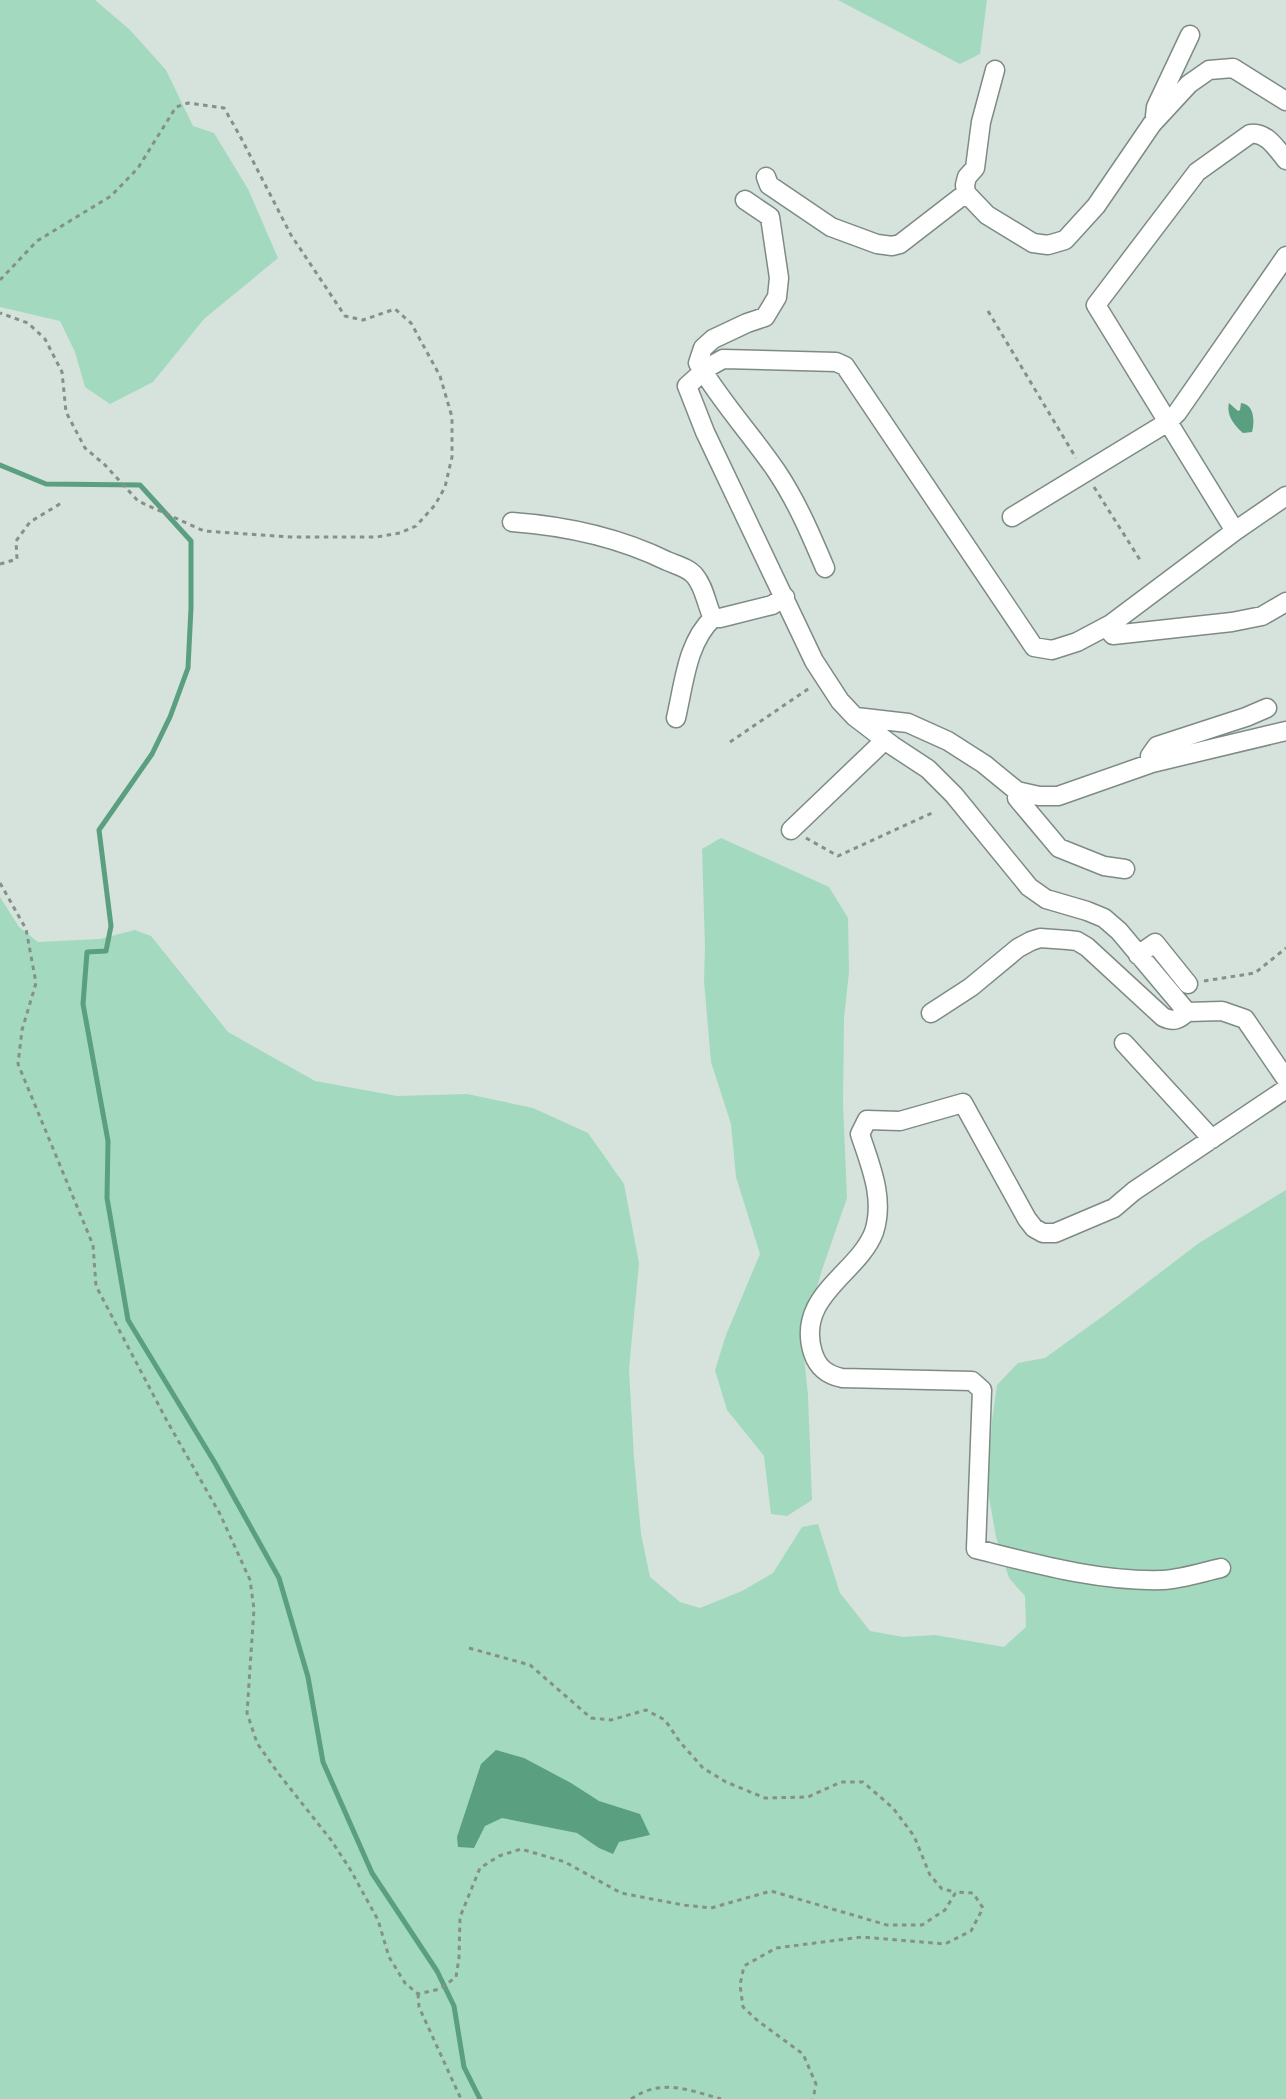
<svg xmlns="http://www.w3.org/2000/svg" width="1286" height="2099" font-family="Arial,sans-serif">
  <style>
    .green { fill: #a3d9bf }
    .water { fill: #5b9f81 }
    .lines { fill: none; stroke-linecap: round; stroke-linejoin: round }
    .stream { stroke: #5b9f81; stroke-width: 5 }
    .minor-casing { stroke: #7e8b84; stroke-width: 21 }
    .path { stroke: #86908a; stroke-width: 3; stroke-dasharray: 4.5 4.5; stroke-linecap: butt }
    .minor { stroke: #fff; stroke-width: 18 }
  </style>
  <rect width="100%" height="100%" fill="#d5e3dc"/>
  <path class="green" d="M0 0H95L130 30 166 70 193 126 214 133 248 189 278 258 204 319 153 382 110 404 85 387 75 352 60 321 0 307Z
    M838 0H987L980 54 960 64Z
    M721 838 829 887 848 918 849 972 844 1018 843 1104 847 1198 822 1270 802 1338 808 1395 812 1500 787 1516 771 1514 764 1456 727 1410 715 1370 726 1335 760 1254 736 1177 731 1124 711 1062 704 980 705 948 702 849Z
    M0 897 19 927 38 942 100 939 135 930 151 936 228 1032 315 1081 397 1096 467 1094 533 1108 588 1133 624 1184 639 1263 629 1369 634 1458 641 1534 650 1577 680 1602 700 1608 742 1591 773 1573 802 1527 818 1524 840 1593 870 1631 903 1637 935 1635 1004 1647 1026 1627 1025 1596 1009 1578 996 1537 987 1485 992 1421 997 1385 1018 1363 1045 1358 1106 1314 1199 1243 1286 1190V2099H0Z"/>
  <path class="water" d="M1229 403 1238 411 1240 410 1241 403C1254 404 1255 421 1252 432L1243 433C1234 425 1226 415 1229 403Z
    M496 1750 524 1758 571 1783 599 1801 640 1814 650 1835 619 1842 613 1854 599 1848 577 1833 502 1818 485 1826 474 1848 458 1847 457 1837 481 1764Z"/>
  <g class="lines">
    <path class="stream" d="M0 465 46 484 140 485 191 541V608L188 668 170 717 152 754 99 830 111 926 106 951 87 952 83 1004 108 1141 107 1198 128 1320 215 1463 279 1578 308 1677 323 1762 372 1873 437 1971 454 2006 464 2067 480 2099"/>
    <defs>
      <path id="minor" d="M995 70 981 122 975 168 967 177 965 185 966 193 987 215 1033 243 1048 245 1065 240 1096 206 1152 124 1189 84 1209 70 1233 68 1286 101
        M1155 116 1156 107 1190 35
        M766 177 769 185 831 227 877 244 892 246 900 244 966 193
        M745 200 770 217 779 278 777 297 765 317 747 323 713 339 703 348 698 363C721 402 752 435 777 472 797 502 811 535 825 568
        M1286 496 1235 531 1111 624 1077 642 1052 650 1034 647 845 366 836 362 723 359 707 368 687 386 705 432 814 661 840 701 855 717 893 746 928 769 954 795 1029 887 1046 899 1087 911 1104 918 1119 931 1187 1012 1222 1011 1245 1019 1286 1079
        M1012 517 1168 422 1177 413 1286 256
        M512 522C567 526 618 537 667 561 676 565 689 568 695 576 705 588 706 604 713 618H720L772 605 785 597
        M1235 531 1096 305 1197 172 1250 134C1266 131 1277 149 1286 160
        M1106 627 1113 635 1232 622 1262 616 1286 602
        M856 717 908 723 948 741 984 764 1017 791 1039 796H1058L1152 763 1286 731
        M676 718C684 684 687 642 713 618
        M1152 763 1150 756 1157 746 1246 717 1267 708
        M1017 791V798L1059 848 1104 866 1125 869
        M791 830 885 740
        M1138 955 1155 943 1188 984
        M931 1013 971 987 1018 948 1031 941 1040 938 1068 940 1077 941 1087 947 1163 1017C1173 1022 1179 1020 1187 1012
        M1124 1043 1212 1139
        M1221 1568C1203 1572 1182 1579 1163 1580 1100 1582 1036 1564 976 1549L982 1390 972 1381 842 1378C827 1375 818 1368 813 1353 795 1296 858 1274 874 1232 885 1198 870 1165 860 1134L867 1120 900 1121 963 1103 1027 1219 1034 1228 1043 1233H1055L1114 1208 1134 1191 1286 1089"/>
    </defs>
    <use href="#minor" class="minor-casing"/>
    <path class="path" d="M0 280 37 241 111 196 138 168 176 107 188 103 224 108 240 136 291 235 345 316 363 320 395 309 411 323 440 376 452 417V457L445 487 435 505 416 526 400 533 377 537H290L204 531 138 501 105 465 85 448 66 412 62 372 45 339 28 323 0 313
      M988 311 1076 458
      M1094 487 1142 563
      M0 564 17 559 16 541 30 522 63 502
      M730 742 811 687
      M806 838 838 856 932 813
      M0 883 26 929 36 983 22 1030 18 1064 93 1245 96 1286 167 1421 220 1514 250 1580 254 1609 247 1713 257 1743 278 1773 331 1840 350 1869 378 1920 389 1957 405 1983 418 1994 440 1989 456 1977 459 1958 460 1917 480 1868 499 1856 521 1849 565 1862 621 1893 683 1905 711 1908 771 1891 887 1925H922L945 1910 956 1892 973 1893 983 1908 971 1931 945 1944 862 1937 776 1948 744 1966 740 1985 743 2007 758 2021 803 2054 816 2084 813 2099
      M1204 981 1255 973 1286 948
      M469 1648 530 1665 591 1718 611 1720 646 1710 665 1720 680 1742 703 1768 726 1782 765 1798 808 1797 841 1782H863L893 1808 914 1836 930 1875 942 1889 956 1892
      M418 1994 419 2007 461 2099
      M631 2099C661 2078 689 2090 721 2099"/>
    <use href="#minor" class="minor"/>
  </g>
</svg>
